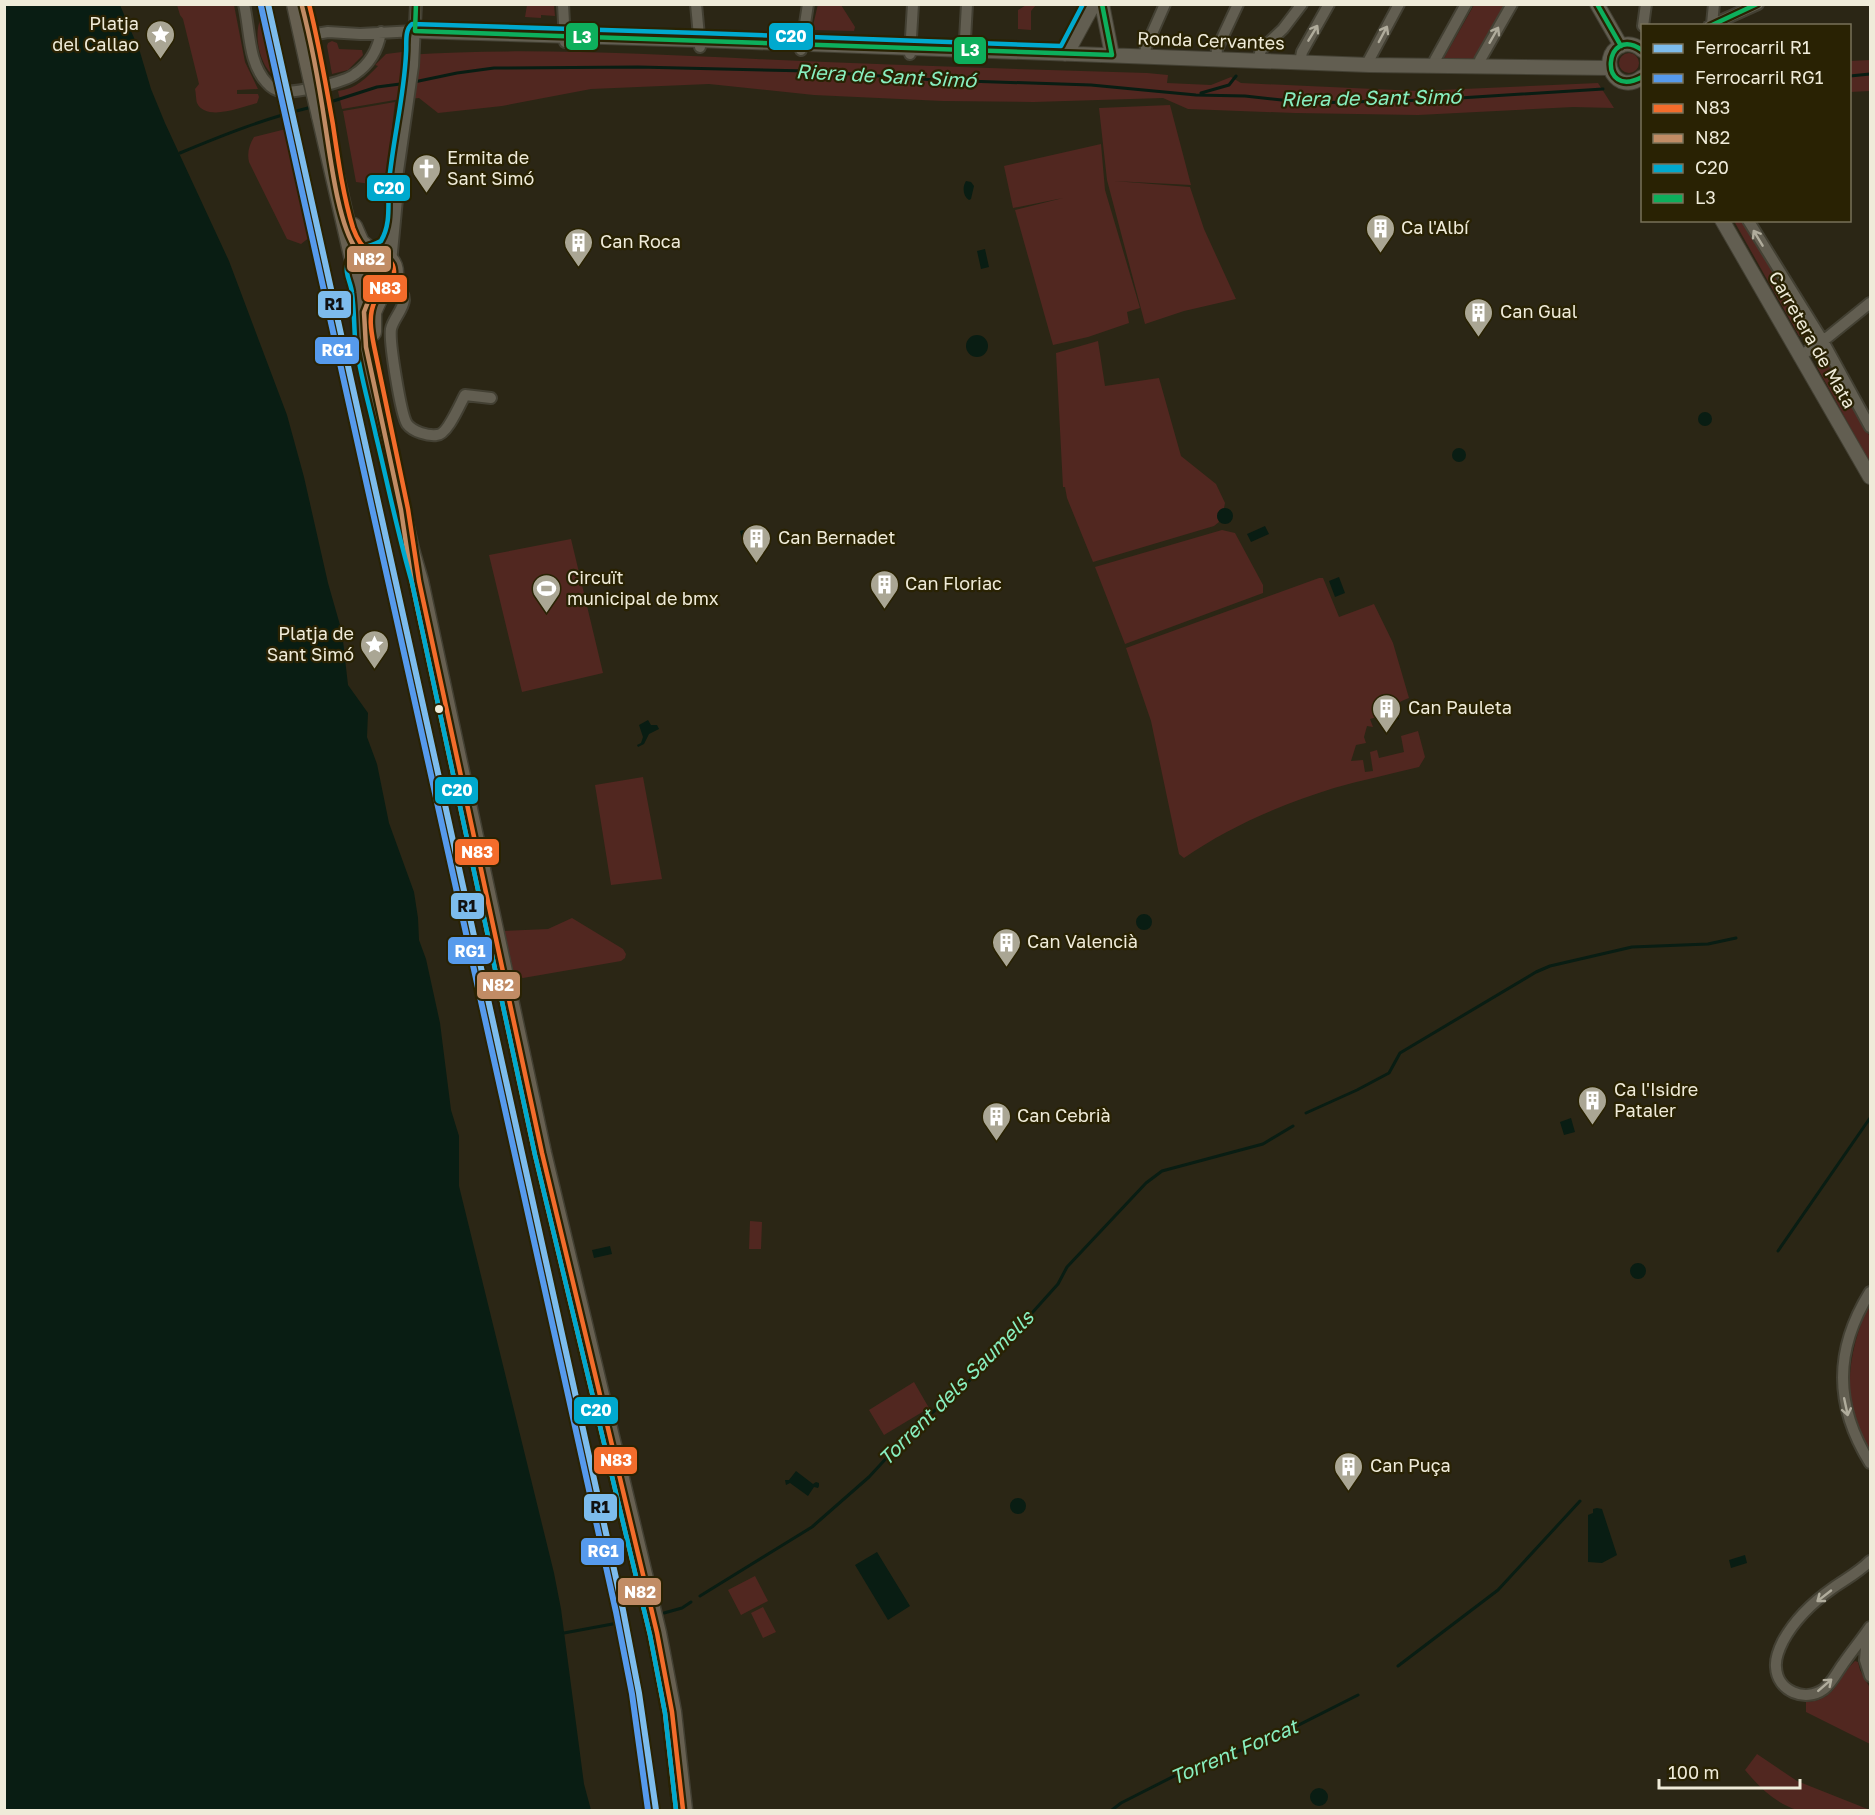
<svg xmlns="http://www.w3.org/2000/svg" width="1875" height="1815" font-family="'Golos Text',sans-serif">
  <style>
    .green { fill: #512720 }
    .water { fill: #091d13 }
    .lines { fill: none; stroke-linecap: round; stroke-linejoin: round }
    .stream { stroke: #091d13; stroke-width: 3 }
    .minor-casing { stroke: #434033; stroke-width: 14 }
    .tertiary-casing { stroke: #434033; stroke-width: 16 }
    .primary-casing { stroke: #434033; stroke-width: 21 }
    .minor { stroke: #625e51; stroke-width: 10 }
    .tertiary { stroke: #625e51; stroke-width: 14 }
    .primary { stroke: #676051; stroke-width: 18 }
    .primary-bridge-casing { stroke: #434033; stroke-width: 21; stroke-linecap: butt }
    .primary-bridge { stroke: #676051; stroke-width: 18 }
    .bus-1-casing { stroke: #292203; stroke-width: 9 }
    .bus-2-casing { stroke: #292203; stroke-width: 9 }
    .bus-3-casing { stroke: #292203; stroke-width: 9 }
    .bus-4-casing { stroke: #292203; stroke-width: 9 }
    .bus-1 { stroke: #f36c2b; stroke-width: 4.5 }
    .bus-2 { stroke: #c18c65; stroke-width: 4.5 }
    .bus-3 { stroke: #00a9ce; stroke-width: 4.5 }
    .bus-4 { stroke: #0daf5c; stroke-width: 4.5 }
    .rail-1-casing { stroke: #292203; stroke-width: 10 }
    .rail-2-casing { stroke: #292203; stroke-width: 10 }
    .rail-1 { stroke: #7dbcec; stroke-width: 6 }
    .rail-2 { stroke: #569aec; stroke-width: 6 }
    .oneway { stroke: #b0ac9c }
    .bus-dot { fill: #efebd9; stroke: #292203; stroke-width: 2 }
    .labels { text-anchor: middle; stroke-width: 4.5; stroke-linejoin: round; paint-order: stroke }
    .poi-label { font-size: 18px; fill: #efebd9; stroke: #292203; text-anchor: start }
    .street-label { font-size: 18px; fill: #efebd9; stroke: #292203 }
    .water-label { font-size: 20px; font-style: italic; fill: #88efc0; stroke: #292203 }
    .line-badge { stroke: #292203; stroke-width: 2 }
    .badge-label { font-size: 16px; text-anchor: middle; font-weight: bold; fill: #fff }
    .pale-badge-label { font-size: 16px; text-anchor: middle; font-weight: bold; fill: #111 }
  </style>
  <rect width="100%" height="100%" fill="#2b2615"/>
  <path class="green" d="M818 4 841 5 855 27 854 31 812 30Z
    M1028 4 1036 5 1031 11V30L1018 29V10Z
    M177 5H234L245 62 258 89 237 90V94H258L259 97 257 103C242 107 206 122 197 103 196 100 196 93 195 89L199 84 183 19 180 15Z
    M527 5H554L555 16 541 15V18L525 17Z
    M1474 5H1508L1476 61H1447L1444 58Z
    M266 17 281 80C261 73 253 38 260 20Z
    M332 41 337 43 339 49 362 50 363 55 348 70 332 74 327 46 328 43Z
    M402 52 406 55C522 47 640 54 756 59 886 65 1017 69 1147 73L1168 75 1167 83 1211 85 1231 77 1241 83 1418 91 1598 83 1614 108 1573 107 1418 115 1295 113 1188 109 1163 98 1034 102 943 101 814 95 709 84 591 89 502 106 438 113 419 98 395 100 342 109 338 91C356 89 366 78 378 66L375 65 386 54Z
    M1619 63a10 10 0 1 1 20 0a10 10 0 1 1-20 0Z
    M1870 60V91L1850 92V61Z
    M395 102 385 186 356 182 343 111Z
    M1170 105 1191 185 1114 181 1190 187 1204 229 1236 299 1184 311 1145 324 1107 180 1099 108Z
    M290 128 313 231 310 237 301 244 287 239 249 162C247 153 249 145 254 137Z
    M1101 144 1105 190 1140 308 1127 312 1129 323 1088 337 1053 345 1015 210 1063 198 1013 208 1004 166Z
    M1734 221H1745L1807 329V334L1804 337 1799 336Z
    M363 273a11 11 0 1 1 22 0a11 11 0 1 1-22 0Z
    M1098 341 1105 386 1159 378 1181 456 1216 484 1225 503 1224 508 1221 509 1217 517 1219 522 1214 526 1093 562 1067 498 1065 487H1063L1056 353Z
    M1823 361 1832 369 1870 437V463L1817 367 1820 362Z
    M1222 530 1235 533 1263 585V593L1125 644 1095 567Z
    M571 539 603 673 522 692 489 555Z
    M1319 578H1323L1339 617 1374 604 1393 643 1409 698C1400 701 1395 706 1385 708L1387 714 1370 719 1373 727 1367 726 1364 737 1366 743 1356 745 1351 761 1363 760 1365 772 1373 771 1370 752 1377 750 1379 758 1404 752 1401 736 1418 731 1425 757 1419 767C1391 774 1362 780 1334 788 1282 804 1228 827 1184 858L1179 854 1151 721 1126 648Z
    M643 777 662 879 611 885 595 785Z
    M572 918 623 949 626 954 625 958 621 961 523 978 513 975 502 931 548 929Z
    M750 1221 762 1222 761 1249H749Z
    M1870 1302V1455C1865 1449 1863 1441 1860 1434 1841 1390 1851 1343 1870 1302Z
    M914 1382 929 1408 884 1435 869 1410Z
    M755 1576 768 1601 741 1615 728 1590Z
    M763 1607 776 1632 763 1638 751 1613Z
    M1855 1661 1858 1662 1860 1670 1870 1688V1744L1806 1712V1702C1836 1701 1837 1678 1855 1661Z
    M1757 1754 1797 1781 1870 1810H1797C1775 1803 1759 1787 1745 1770Z"/>
  <path class="water" d="M5 4 120 5 140 52 151 89 165 123 229 261 287 415 304 477 328 583 342 632 348 685 368 713 367 737 377 764 389 823 414 892 418 918 419 940 426 959 440 1023 451 1110 459 1136V1186L554 1573 561 1609 584 1784 591 1810H5Z
    M966 181 971 182 974 186 971 199 969 200C963 196 962 187 966 181Z
    M985 249 989 267 981 269 977 251Z
    M966 346a11 11 0 1 1 22 0a11 11 0 1 1-22 0Z
    M1698 419a7 7 0 1 1 14 0a7 7 0 1 1-14 0Z
    M1452 455a7 7 0 1 1 14 0a7 7 0 1 1-14 0Z
    M1217 516a8 8 0 1 1 16 0a8 8 0 1 1-16 0Z
    M1265 526 1269 534 1251 542 1247 534Z
    M756 527 761 541 744 546 740 531Z
    M1339 577 1345 593 1335 597 1329 581Z
    M1395 706 1399 719 1389 723 1385 708Z
    M648 720 651 725H657L659 729 649 734 644 744 638 747 637 745 641 743 643 737 639 725Z
    M1136 922a8 8 0 1 1 16 0a8 8 0 1 1-16 0Z
    M1571 1118 1575 1132 1564 1135 1560 1122Z
    M610 1246 612 1254 594 1258 592 1250Z
    M1630 1271a8 8 0 1 1 16 0a8 8 0 1 1-16 0Z
    M796 1471 813 1484 816 1482 819 1483V1486L818 1488 814 1487 808 1496 790 1483 786 1485 785 1480H789Z
    M1010 1506a8 8 0 1 1 16 0a8 8 0 1 1-16 0Z
    M1597 1508 1602 1509 1617 1555 1602 1563 1588 1562V1515L1593 1513V1509Z
    M877 1552 910 1606 888 1620 855 1565Z
    M1745 1555 1747 1563 1731 1568 1729 1560Z
    M1310 1797a9 9 0 1 1 18 0a9 9 0 1 1-18 0Z"/>
  <g class="lines">
    <path class="stream" d="M1850 76 1870 74
      M414 82 457 73 494 68 638 67 809 71 936 80 1091 85 1196 95 1245 96 1310 103 1428 100 1603 89
      M1201 93 1229 85 1236 76
      M324 104 377 87 408 83
      M180 153C223 135 266 118 312 107
      M1306 1113 1357 1090 1389 1073 1400 1053 1536 972 1550 966 1632 947 1708 944 1736 938
      M1778 1251 1870 1118
      M700 1596 812 1527 869 1477 915 1427 965 1385 988 1362 1058 1284 1067 1267 1146 1183 1162 1171 1263 1144 1293 1126
      M664 1613 682 1608 691 1602
      M564 1633 618 1623
      M1398 1666 1498 1590 1580 1501
      M1112 1810 1121 1803 1188 1769 1269 1740 1358 1695"/>
    <defs>
      <path id="minor" d="M244 4C250 30 248 63 267 83 271 88 277 91 283 92 298 92 344 83 355 74 370 64 378 49 381 32
        M563 4 565 42
        M696 4 700 47
        M1712 24 1714 4
        M1643 26 1646 4
        M1709 26 1758 4
        M312 49 313 37 316 34 328 32 360 34 415 31
        M801 50 808 4
        M910 54 913 4
        M964 57 967 4
        M1145 57 1146 47 1165 4
        M1216 60 1217 49 1238 4
        M1258 60 1261 50 1283 29 1302 4
        M1300 62 1302 52 1329 4
        M1369 65V60L1399 4
        M1436 65 1435 60 1466 4
        M1480 66V60L1512 4
        M1748 220 1823 341 1870 427
        M377 253 389 243 392 235
        M391 263 397 199 396 185 413 66 416 4
        M392 281C398 286 404 292 404 300 403 310 393 319 391 329 389 342 401 415 407 424 413 432 428 436 437 435 447 435 460 404 465 395L491 398
        M1800 356 1823 341 1870 303
        M1870 1292C1834 1350 1834 1405 1870 1463
        M1870 1561C1859 1572 1846 1579 1833 1588 1813 1602 1795 1619 1783 1641 1779 1649 1775 1658 1776 1667 1777 1691 1805 1703 1824 1689 1832 1683 1837 1672 1843 1664 1852 1651 1862 1639 1870 1627
        M1867 1635 1865 1660 1870 1676"/>
      <path id="tertiary" d="M1102 4 1112 55
        M1597 4 1621 46
        M415 31 700 40 1369 65 1610 68
        M1642 50C1636 45 1629 42 1620 46 1596 58 1617 97 1642 77
        M1065 54 1073 42 1091 9
        M1722 220 1870 477"/>
      <path id="primary" d="M296 4 312 77
        M321 116 355 264
        M353 227 360 243 371 252
        M354 273a20 20 0 1 1 40 0a20 20 0 1 1-40 0Z
        M359 287 363 339 371 379 410 550 419 581 542 1153 657 1633 672 1712 683 1810
        M372 332V312L381 292"/>
    </defs>
    <use href="#minor" class="minor-casing"/>
    <use href="#tertiary" class="tertiary-casing"/>
    <use href="#primary" class="primary-casing"/>
    <use href="#minor" class="minor"/>
    <use href="#tertiary" class="tertiary"/>
    <use href="#primary" class="primary"/>
    <defs>
      <path id="primary-bridge" d="M312 77 321 116"/>
    </defs>
    <use href="#primary-bridge" class="primary-bridge-casing"/>
    <use href="#primary-bridge" class="primary-bridge"/>
    <defs>
      <path id="bus-1" d="M309 4C319 44 326 85 333 125 338 159 343 195 353 228 356 236 361 246 368 251 378 258 393 255 394 271 395 284 380 291 375 301 368 315 371 331 374 346L408 509 419 581 542 1153 657 1633 672 1712 683 1810"/>
      <path id="bus-2" d="M302 6C312 45 319 84 325 124 330 155 338 224 356 249 363 259 372 260 383 264L387 271 386 276 371 294 364 312 366 347 401 510 412 583 535 1155 650 1635 665 1713 676 1810"/>
      <path id="bus-3" d="M676 1810 665 1713 650 1635 535 1155 412 583C398 535 388 485 376 436 369 404 359 371 355 338 354 323 354 308 352 293 351 282 344 274 348 262 354 246 369 248 381 241 392 222 387 202 389 182 393 139 404 97 406 54 407 45 404 30 412 24L700 33 1061 46 1083 4"/>
      <path id="bus-4" d="M416 4 415 31 1112 55 1102 4
        M1597 4 1621 46
        M1710 26 1757 4
        M1642 50C1604 23 1597 101 1642 77"/>
    </defs>
    <use href="#bus-1" class="bus-1-casing"/>
    <use href="#bus-2" class="bus-2-casing"/>
    <use href="#bus-3" class="bus-3-casing"/>
    <use href="#bus-4" class="bus-4-casing"/>
    <use href="#bus-1" class="bus-1"/>
    <use href="#bus-2" class="bus-2"/>
    <use href="#bus-3" class="bus-3"/>
    <use href="#bus-4" class="bus-4"/>
    <defs>
      <path id="rail-1" d="M268 4 623 1610 639 1693 656 1810"/>
      <path id="rail-2" d="M261 6 616 1612 632 1694 648 1810"/>
    </defs>
    <use href="#rail-1" class="rail-1-casing"/>
    <use href="#rail-2" class="rail-2-casing"/>
    <use href="#rail-1" class="rail-1"/>
    <use href="#rail-2" class="rail-2"/>
  </g>
  <defs><path id="oneway-shaft" d="M-6 0H5M1.5-3L5.5 0L1.5 3" fill="none" stroke-width="1.6" stroke-linecap="round" stroke-linejoin="round" transform="scale(1.5)"/></defs>
  <g class="oneway">
    <use href="#oneway-shaft" transform="translate(1313 33) rotate(-59)"/>
    <use href="#oneway-shaft" transform="translate(1383 34) rotate(-62)"/>
    <use href="#oneway-shaft" transform="translate(1494 35) rotate(-60)"/>
    <use href="#oneway-shaft" transform="translate(1758 238) rotate(-121)"/>
    <use href="#oneway-shaft" transform="translate(1846 1407) rotate(78)"/>
    <use href="#oneway-shaft" transform="translate(1824 1596) rotate(142)"/>
    <use href="#oneway-shaft" transform="translate(1825 1685) rotate(-41)"/>
  </g>
  <defs>
    <symbol id="sight-pin" viewBox="-11 -11 22 30"><path d="M0 17L-7.5 6A9.5 9.5 0 1 1 7.5 6Z" fill="#aaa694" stroke="#292203"/><path d="M0-6L1.8-2.2L6-1.7L2.9 1.2L3.7 5.4L0 3.3L-3.7 5.4L-2.9 1.2L-6-1.7L-1.8-2.2Z" fill="#fff"/></symbol>
    <symbol id="church-pin" viewBox="-11 -11 22 30"><path d="M0 17L-7.5 6A9.5 9.5 0 1 1 7.5 6Z" fill="#aaa694" stroke="#292203"/><path d="M-1.2-6h2.4v3.5h3.3v2.4h-3.3V6h-2.4V-.1h-3.3v-2.4h3.3Z" fill="#fff"/></symbol>
    <symbol id="building-pin" viewBox="-11 -11 22 30"><path d="M0 17L-7.5 6A9.5 9.5 0 1 1 7.5 6Z" fill="#aaa694" stroke="#292203"/><path d="M-4-6H4V6H1V3H-1V6H-4ZM-2.5-4.3h1.7v1.8h-1.7ZM.8-4.3h1.7v1.8H.8ZM-2.5-1h1.7V.8h-1.7ZM.8-1h1.7V.8H.8Z" fill="#fff"/></symbol>
    <symbol id="stadium-pin" viewBox="-11 -11 22 30"><path d="M0 17L-7.5 6A9.5 9.5 0 1 1 7.5 6Z" fill="#aaa694" stroke="#292203"/><path d="M0-5a6.5 5 0 1 0 0 10a6.5 5 0 1 0 0-10ZM-3.5-1.8h7v3.6h-7Z" fill="#fff"/></symbol>
  </defs>
  <g fill-rule="evenodd">
    <use href="#sight-pin" x="144" y="18" width="33" height="45"/>
    <use href="#church-pin" x="410" y="152" width="33" height="45"/>
    <use href="#building-pin" x="1364" y="212" width="33" height="45"/>
    <use href="#building-pin" x="562" y="226" width="33" height="45"/>
    <use href="#building-pin" x="1462" y="296" width="33" height="45"/>
    <use href="#building-pin" x="740" y="522" width="33" height="45"/>
    <use href="#building-pin" x="868" y="568" width="33" height="45"/>
    <use href="#stadium-pin" x="530" y="572" width="33" height="45"/>
    <use href="#sight-pin" x="358" y="628" width="33" height="45"/>
    <use href="#building-pin" x="1370" y="692" width="33" height="45"/>
    <use href="#building-pin" x="990" y="926" width="33" height="45"/>
    <use href="#building-pin" x="1576" y="1084" width="33" height="45"/>
    <use href="#building-pin" x="980" y="1100" width="33" height="45"/>
    <use href="#building-pin" x="1332" y="1450" width="33" height="45"/>
  </g>
  <circle class="bus-dot" cx="439" cy="709" r="5"/>
  <g class="labels">
    <g class="poi-label">
      <text x="139" y="30" text-anchor="end">Platja<tspan x="139" dy="21">del Callao</tspan></text>
      <text x="447" y="164">Ermita de<tspan x="447" dy="21">Sant Simó</tspan></text>
      <text x="1401" y="234">Ca l'Albí</text>
      <text x="600" y="248">Can Roca</text>
      <text x="1500" y="318">Can Gual</text>
      <text x="778" y="544">Can Bernadet</text>
      <text x="567" y="584">Circuït<tspan x="567" dy="21">municipal de bmx</tspan></text>
      <text x="905" y="590">Can Floriac</text>
      <text x="354" y="640" text-anchor="end">Platja de<tspan x="354" dy="21">Sant Simó</tspan></text>
      <text x="1408" y="714">Can Pauleta</text>
      <text x="1027" y="948">Can Valencià</text>
      <text x="1614" y="1096">Ca l'Isidre<tspan x="1614" dy="21">Pataler</tspan></text>
      <text x="1017" y="1122">Can Cebrià</text>
      <text x="1370" y="1472">Can Puça</text>
    </g>
    <g class="street-label">
      <text transform="translate(1211 41) rotate(2)" y="6">Ronda Cervantes</text>
      <text transform="translate(1812 340) rotate(60)" y="6">Carretera de Mata</text>
    </g>
    <g class="water-label">
      <text transform="translate(886 76) rotate(3)" y="7">Riera de Sant Simó</text>
      <text transform="translate(1371 98) rotate(-1)" y="7">Riera de Sant Simó</text>
      <text transform="translate(956 1388) rotate(-45)" y="7">Torrent dels Saumells</text>
      <text transform="translate(1234 1752) rotate(-23)" y="7">Torrent Forcat</text>
    </g>
  </g>
  <g class="line-badge">
    <rect x="768" y="22" width="46" height="29" rx="6" fill="#00a9ce"/>
    <rect x="565" y="22" width="34" height="29" rx="6" fill="#0daf5c"/>
    <rect x="953" y="36" width="34" height="29" rx="6" fill="#0daf5c"/>
    <rect x="366" y="174" width="45" height="28" rx="6" fill="#00a9ce"/>
    <rect x="346" y="245" width="46" height="28" rx="6" fill="#c18c65"/>
    <rect x="362" y="274" width="46" height="29" rx="6" fill="#f36c2b"/>
    <rect x="317" y="290" width="35" height="29" rx="6" fill="#7dbcec"/>
    <rect x="314" y="336" width="46" height="29" rx="6" fill="#569aec"/>
    <rect x="434" y="776" width="45" height="29" rx="6" fill="#00a9ce"/>
    <rect x="454" y="838" width="46" height="28" rx="6" fill="#f36c2b"/>
    <rect x="450" y="892" width="35" height="28" rx="6" fill="#7dbcec"/>
    <rect x="447" y="936" width="46" height="29" rx="6" fill="#569aec"/>
    <rect x="476" y="971" width="45" height="29" rx="6" fill="#c18c65"/>
    <rect x="573" y="1396" width="46" height="29" rx="6" fill="#00a9ce"/>
    <rect x="593" y="1446" width="45" height="29" rx="6" fill="#f36c2b"/>
    <rect x="583" y="1493" width="35" height="29" rx="6" fill="#7dbcec"/>
    <rect x="580" y="1537" width="45" height="29" rx="6" fill="#569aec"/>
    <rect x="617" y="1577" width="45" height="29" rx="6" fill="#c18c65"/>
  </g>
  <g class="badge-label">
    <text x="791" y="42">C20</text>
    <text x="582" y="43">L3</text>
    <text x="970" y="56">L3</text>
    <text x="389" y="194">C20</text>
    <text x="369" y="265">N82</text>
    <text x="385" y="294">N83</text>
    <text x="337" y="356">RG1</text>
    <text x="457" y="796">C20</text>
    <text x="477" y="858">N83</text>
    <text x="470" y="957">RG1</text>
    <text x="498" y="991">N82</text>
    <text x="596" y="1416">C20</text>
    <text x="616" y="1466">N83</text>
    <text x="603" y="1557">RG1</text>
    <text x="640" y="1598">N82</text>
  </g>
  <g class="pale-badge-label">
    <text x="334" y="310">R1</text>
    <text x="467" y="912">R1</text>
    <text x="600" y="1513">R1</text>
  </g>
  <rect width="1875" height="1815" fill="none" stroke="#efebd9" stroke-width="12"/>
  <rect x="1641" y="24" width="210" height="198" fill="#292203" stroke="#787259" stroke-width="1.5"/>
  <rect x="1653" y="44" width="30" height="9" fill="#7dbcec" stroke="#787259" stroke-width="1.5"/>
  <text x="1695" y="54" font-size="18" fill="#efebd9">Ferrocarril R1</text>
  <rect x="1653" y="74" width="30" height="9" fill="#569aec" stroke="#787259" stroke-width="1.5"/>
  <text x="1695" y="84" font-size="18" fill="#efebd9">Ferrocarril RG1</text>
  <rect x="1653" y="104" width="30" height="9" fill="#f36c2b" stroke="#787259" stroke-width="1.5"/>
  <text x="1695" y="114" font-size="18" fill="#efebd9">N83</text>
  <rect x="1653" y="134" width="30" height="9" fill="#c18c65" stroke="#787259" stroke-width="1.5"/>
  <text x="1695" y="144" font-size="18" fill="#efebd9">N82</text>
  <rect x="1653" y="164" width="30" height="9" fill="#00a9ce" stroke="#787259" stroke-width="1.5"/>
  <text x="1695" y="174" font-size="18" fill="#efebd9">C20</text>
  <rect x="1653" y="194" width="30" height="9" fill="#0daf5c" stroke="#787259" stroke-width="1.5"/>
  <text x="1695" y="204" font-size="18" fill="#efebd9">L3</text>
  <path d="M1659 1779v9h141v-9" fill="none" stroke="#efebd9" stroke-width="3"/>
  <text x="1668" y="1779" font-size="18" fill="#efebd9" stroke="#292203" stroke-width="4.5" paint-order="stroke">100 m</text>
</svg>
